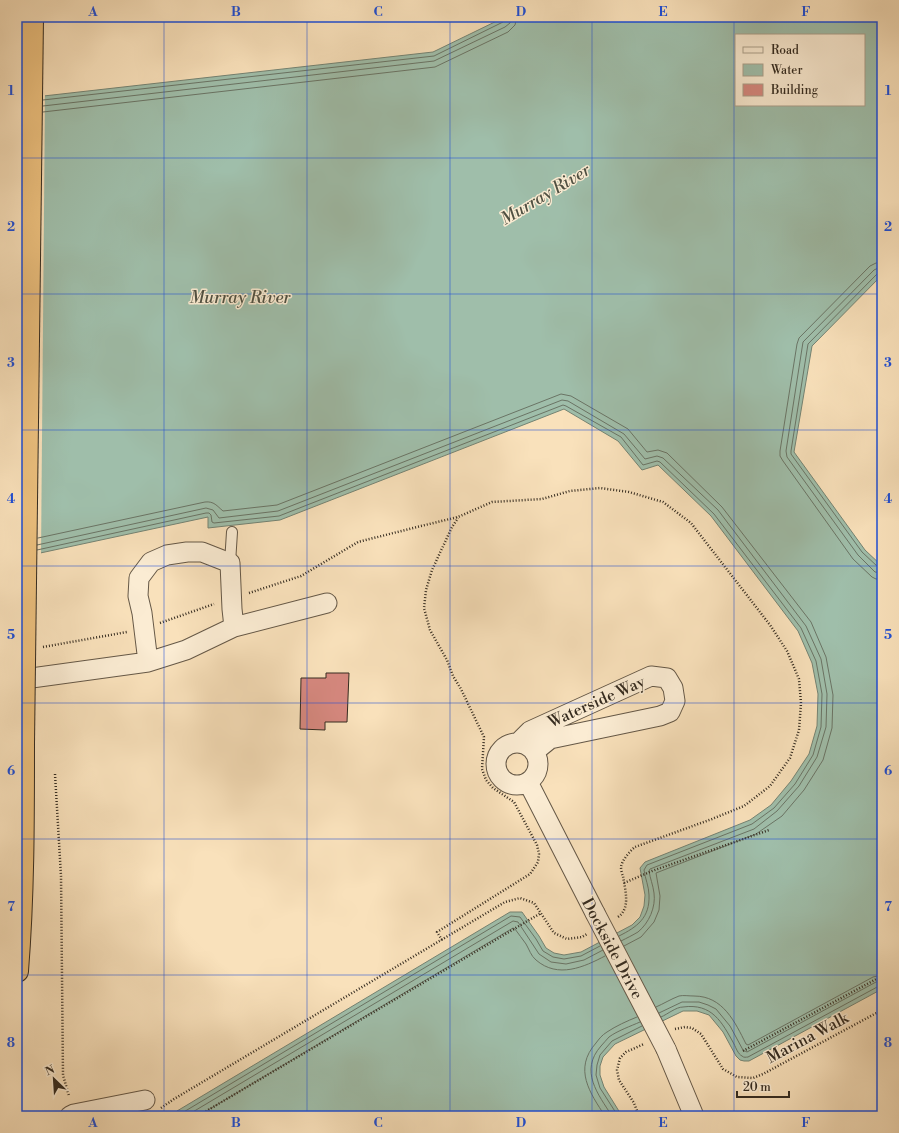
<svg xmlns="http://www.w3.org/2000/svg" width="899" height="1133" font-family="'Libre Bodoni',serif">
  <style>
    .water { fill: #9fbeaa; stroke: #748373; fill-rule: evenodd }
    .pier { fill: #f9e1bb }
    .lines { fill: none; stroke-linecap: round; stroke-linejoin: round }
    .shore { stroke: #6a7465; stroke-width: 1 }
    .building { fill: #d6887f; stroke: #342b20 }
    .service-casing { stroke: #655847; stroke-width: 12 }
    .minor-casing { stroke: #655847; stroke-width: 21 }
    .trunk-casing { stroke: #342b20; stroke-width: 24 }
    .path { stroke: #342b20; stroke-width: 2.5; stroke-dasharray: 1 2; stroke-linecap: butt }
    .service { stroke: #fbecd3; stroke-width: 10 }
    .minor { stroke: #fbecd3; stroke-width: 19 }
    .trunk { stroke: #ecc07e; stroke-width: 22 }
    .minor-bridge-casing { stroke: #655847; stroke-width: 21; stroke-linecap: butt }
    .trunk-bridge-casing { stroke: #342b20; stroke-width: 24; stroke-linecap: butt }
    .minor-bridge { stroke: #fbecd3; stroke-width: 19 }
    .trunk-bridge { stroke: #ecc07e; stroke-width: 22 }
    .grid { fill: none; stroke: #1d4ed8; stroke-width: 1; stroke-opacity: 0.55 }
    .labels { text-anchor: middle; stroke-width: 3; stroke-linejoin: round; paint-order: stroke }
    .street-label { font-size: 16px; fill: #342b20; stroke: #fbecd3 }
    .water-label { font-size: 17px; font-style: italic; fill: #4f5042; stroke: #fbecd3 }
    .neatline { fill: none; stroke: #1d4ed8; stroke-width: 1.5 }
    .grid-label { font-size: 13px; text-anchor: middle; font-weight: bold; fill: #1d4ed8 }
  </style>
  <rect width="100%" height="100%" fill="#f9e1bb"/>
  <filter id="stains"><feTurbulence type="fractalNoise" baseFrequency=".005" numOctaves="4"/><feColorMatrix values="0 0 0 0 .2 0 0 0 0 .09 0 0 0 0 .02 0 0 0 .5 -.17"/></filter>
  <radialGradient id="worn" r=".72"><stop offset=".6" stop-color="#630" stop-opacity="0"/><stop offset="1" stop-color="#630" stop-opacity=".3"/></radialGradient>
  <path class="water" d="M505 17H882V275L812 346 794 452 865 550 882 566V989L749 1061H744L740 1060 736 1056 723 1032 709 1015 697 1011H683L615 1044 603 1057 600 1066V1075L604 1087 622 1116H172L177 1111 510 912H522L539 936 546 948 554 953 564 955 581 952 632 925 640 917 644 906 645 895 640 868 645 862 750 820 771 805 791 781 809 754 817 726 818 694 812 663 798 631 711 516 658 465 642 470 618 441 564 409 280 520 208 528V517L17 558V99L433 52ZM736 35H864V105H736Z"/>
  <path class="pier" d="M45 94 41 555 17 560V97Z"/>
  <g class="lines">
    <path class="shore" d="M43 100 434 56 503 22 505 20 506 17
      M43 106 434 61 505 27 510 23 511 17
      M43 112 435 67 508 32 515 25 517 17
      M882 262 876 263 870 266 799 338 797 344 780 451V456L783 461 853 559 872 577 876 579H882
      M882 268H878L874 270 803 342 786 451 787 457 858 555 875 572 882 573
      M882 273 877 274 808 344 791 451V454L862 552 878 567 882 568
      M38 538 205 502C214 501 217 506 223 511L277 505 561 394 571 396 628 429 647 452 658 450 667 453 722 507 811 622 826 657 833 695 832 728 823 760 804 790 782 816 756 834 656 873 660 896 659 910 654 922 641 937 624 946
      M37 545 206 508 213 510 219 518 278 511 562 400 568 401 624 434 645 459 657 456 663 458 718 510 806 626 821 659 827 694 826 727 817 757 799 786 777 811 754 829 650 869 649 871C650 878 653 885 654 893 656 907 649 923 638 932 633 935 627 938 621 941
      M37 550 206 513H209L211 515 212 522 214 523 279 516 563 405 566 406 621 437 643 465 657 461 660 462 714 514 801 628 816 661 822 694 821 727 813 755 795 784 774 808 752 824 647 865 644 870C645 878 649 887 649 895 650 918 637 927 619 936
      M656 1007C663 1004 671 999 679 996 683 995 689 996 694 996 723 996 735 1022 746 1044L748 1045 873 977 882 975
      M659 1013 682 1002H699L708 1005 716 1009 730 1026 743 1050 747 1052 876 982 882 981
      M661 1017C668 1014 676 1007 683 1007 712 1003 722 1022 734 1044 736 1048 738 1054 742 1056 744 1058 746 1057 748 1057L879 986H882
      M177 1116 511 916 520 917 536 939 543 951 553 957 564 959 581 956 600 946
      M186 1116 513 921 518 922 539 954 551 962 566 964 584 960 603 950
      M198 1116 513 928 515 929C519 934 522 939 526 944 529 949 531 956 536 960 558 979 584 967 605 956
      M605 1116C590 1093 573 1069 596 1043 599 1039 602 1035 607 1032 616 1026 627 1021 637 1017
      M612 1116C598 1094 579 1071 601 1046 604 1043 606 1040 609 1037 617 1031 631 1026 640 1022
      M618 1116 600 1088 596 1075 597 1065 600 1055 612 1041 642 1026"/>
  </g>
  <path class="building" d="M326 673H349L347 722H325V730L300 729 301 678H326Z"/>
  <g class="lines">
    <defs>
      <path id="service" d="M17 47 29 31
        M230 563 232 532"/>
      <path id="minor" d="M234 627 327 603
        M17 680 148 662 186 650 234 627 232 609 230 563 202 552H187L167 555 151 562 139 578 138 596 142 613 148 662
        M518 743 530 731 651 676 667 678 673 688 675 701 670 712 660 716 550 739 534 752
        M496 764a21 21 0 1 1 42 0a21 21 0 1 1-42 0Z
        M528 782 595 913
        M666 1049 694 1116
        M70 1116 74 1114 145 1100"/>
      <path id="trunk" d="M17 971C23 895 23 820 23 744"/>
    </defs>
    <use href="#service" class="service-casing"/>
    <use href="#minor" class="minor-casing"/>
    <use href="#trunk" class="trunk-casing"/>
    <path class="path" d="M249 593 301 576 358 542 417 527 458 517 492 502 542 499 570 491 600 488 629 492 663 502 691 523 770 625 787 651 799 679 801 703 799 730 790 758 770 786 744 806 712 819 635 847C630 851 622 860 621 867 621 870 622 874 623 876 625 890 631 908 618 917
      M160 623 214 604
      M43 647 127 632
      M55 774 61 876 63 1075 69 1096
      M624 883 652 871 769 830
      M442 940 437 932 530 874 538 862 539 854 537 845 514 802 493 788 486 780 482 769 484 737 461 689 453 676 447 660 430 630 424 608 426 590 432 570 452 527 458 518
      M675 1029 685 1027 692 1028 701 1034 723 1069 737 1077 753 1078 763 1074 882 1010
      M743 1051 882 976
      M161 1108 174 1099 505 902 520 898 534 903 554 933 567 939 582 937 587 934
      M198 1116 541 913
      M639 1116 634 1103 619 1080 617 1070 620 1058 626 1052 644 1044"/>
    <use href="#service" class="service"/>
    <use href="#minor" class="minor"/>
    <use href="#trunk" class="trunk"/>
    <defs>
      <path id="minor-bridge" d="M595 913 666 1049"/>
      <path id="trunk-bridge" d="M23 744 32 17"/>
    </defs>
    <use href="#minor-bridge" class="minor-bridge-casing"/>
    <use href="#trunk-bridge" class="trunk-bridge-casing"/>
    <use href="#minor-bridge" class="minor-bridge"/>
    <use href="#trunk-bridge" class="trunk-bridge"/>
  </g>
  <path class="grid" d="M164 17V1116M307 17V1116M450 17V1116M592 17V1116M734 17V1116M17 158H882M17 294H882M17 430H882M17 566H882M17 703H882M17 839H882M17 975H882"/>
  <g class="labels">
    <g class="street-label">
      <text transform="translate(596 701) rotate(-24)" y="6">Waterside Way</text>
      <text transform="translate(613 948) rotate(62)" y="6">Dockside Drive</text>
      <text transform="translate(807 1037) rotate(-28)" y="6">Marina Walk</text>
    </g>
    <g class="water-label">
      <text transform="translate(545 194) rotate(-31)" y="6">Murray River</text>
      <text x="240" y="303">Murray River</text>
    </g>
  </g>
  <rect width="899" height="1133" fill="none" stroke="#f9e1bb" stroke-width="44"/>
  <rect x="735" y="34" width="130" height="72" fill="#fbecd3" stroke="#ab9f8b"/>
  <rect x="743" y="47" width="20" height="6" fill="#fbecd3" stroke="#ab9f8b"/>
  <text x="771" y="54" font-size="12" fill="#342b20">Road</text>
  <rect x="743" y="64" width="20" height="12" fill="#9fbeaa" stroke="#ab9f8b"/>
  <text x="771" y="74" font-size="12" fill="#342b20">Water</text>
  <rect x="743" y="84" width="20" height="12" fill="#d6887f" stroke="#ab9f8b"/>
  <text x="771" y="94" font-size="12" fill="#342b20">Building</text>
  <g transform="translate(54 1079) rotate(335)" stroke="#fbecd3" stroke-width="3" paint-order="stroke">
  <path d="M0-3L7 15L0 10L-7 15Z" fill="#342b20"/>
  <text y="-6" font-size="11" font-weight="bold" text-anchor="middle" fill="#342b20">N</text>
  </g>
  <path d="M737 1091v6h52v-6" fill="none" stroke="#342b20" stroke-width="2"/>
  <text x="743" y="1091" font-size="12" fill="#342b20" stroke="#fbecd3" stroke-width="3" paint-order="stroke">20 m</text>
  <rect x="22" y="22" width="855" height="1089" class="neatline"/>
  <g class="grid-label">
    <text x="93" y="16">A</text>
    <text x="236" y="16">B</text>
    <text x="378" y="16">C</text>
    <text x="521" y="16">D</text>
    <text x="663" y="16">E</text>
    <text x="806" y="16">F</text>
    <text x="11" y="95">1</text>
    <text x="888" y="95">1</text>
    <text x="11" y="231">2</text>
    <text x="888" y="231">2</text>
    <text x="11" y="367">3</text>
    <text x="888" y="367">3</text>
    <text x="11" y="503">4</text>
    <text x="888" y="503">4</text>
    <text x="11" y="639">5</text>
    <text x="888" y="639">5</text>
    <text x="11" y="775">6</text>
    <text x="888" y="775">6</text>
    <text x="11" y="911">7</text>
    <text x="888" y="911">7</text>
    <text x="11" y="1047">8</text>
    <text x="888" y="1047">8</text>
    <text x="93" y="1127">A</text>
    <text x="236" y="1127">B</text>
    <text x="378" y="1127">C</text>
    <text x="521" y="1127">D</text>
    <text x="663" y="1127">E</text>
    <text x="806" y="1127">F</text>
  </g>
  <rect width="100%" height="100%" filter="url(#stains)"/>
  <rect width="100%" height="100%" fill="url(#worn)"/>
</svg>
